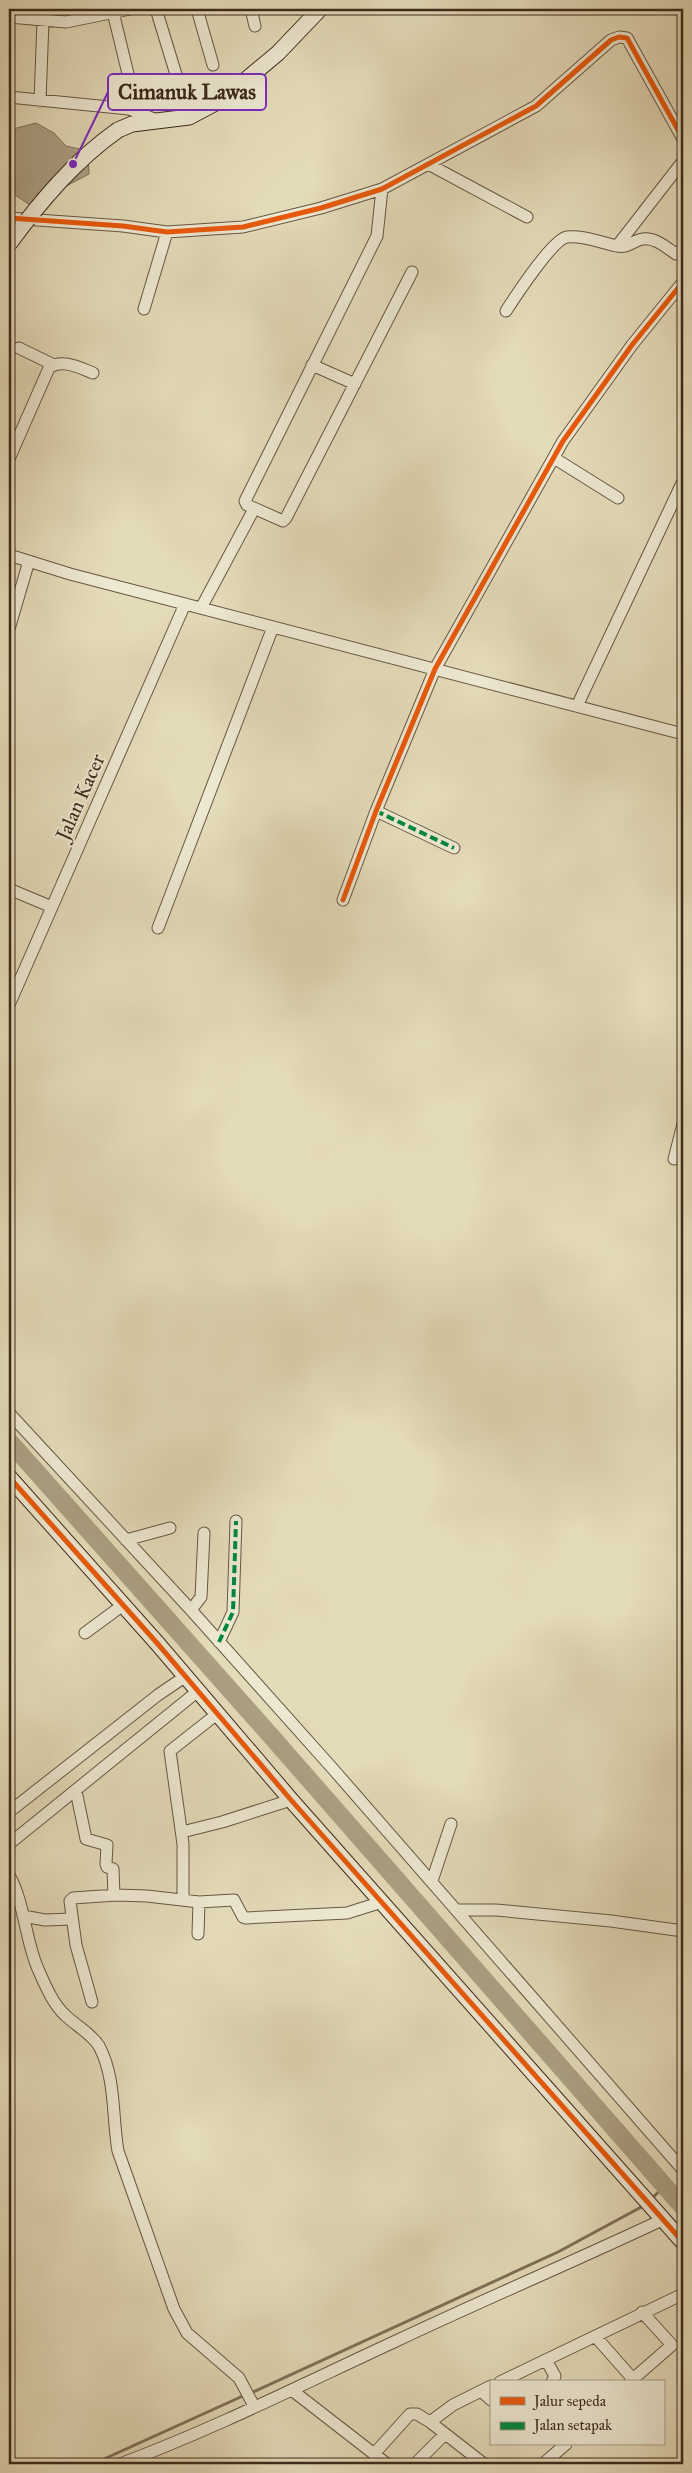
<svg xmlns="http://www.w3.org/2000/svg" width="692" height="2473" font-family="'IM FELL Great Primer',serif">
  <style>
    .water { fill: #ab9f83; stroke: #7f7059 }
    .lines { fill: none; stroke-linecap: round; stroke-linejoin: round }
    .stream { stroke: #7f7059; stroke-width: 3 }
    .river { stroke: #ab9f83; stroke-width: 18 }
    .street-casing { stroke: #665642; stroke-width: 13 }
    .secondary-casing { stroke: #3c2a1b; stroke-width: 17 }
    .street { stroke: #ede8d2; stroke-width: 11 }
    .secondary { stroke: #ede8d2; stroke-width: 15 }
    .secondary-bridge-casing { stroke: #3c2a1b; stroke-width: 17; stroke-linecap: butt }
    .secondary-bridge { stroke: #ede8d2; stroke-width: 15 }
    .quiet { stroke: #00873e; stroke-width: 4; stroke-dasharray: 8 4; stroke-linecap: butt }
    .cycleway-casing { stroke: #ede8d2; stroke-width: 8 }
    .cycleway { stroke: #e8590c; stroke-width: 5 }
    .labels { text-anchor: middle; stroke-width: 4.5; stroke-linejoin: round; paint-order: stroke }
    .street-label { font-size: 20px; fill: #3c2a1b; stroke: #ede8d2 }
    .leader { fill: none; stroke: #7b2cbf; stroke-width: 2 }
    .callout-dot { fill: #7b2cbf; stroke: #ede8d2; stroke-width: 2 }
    .callout { fill: #ede8d2; stroke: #7b2cbf; stroke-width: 2 }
    .callout-label { font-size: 21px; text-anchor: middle; font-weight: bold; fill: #3c2a1b }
  </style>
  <rect width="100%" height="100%" fill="#e4dbb9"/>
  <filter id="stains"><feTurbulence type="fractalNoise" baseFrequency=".004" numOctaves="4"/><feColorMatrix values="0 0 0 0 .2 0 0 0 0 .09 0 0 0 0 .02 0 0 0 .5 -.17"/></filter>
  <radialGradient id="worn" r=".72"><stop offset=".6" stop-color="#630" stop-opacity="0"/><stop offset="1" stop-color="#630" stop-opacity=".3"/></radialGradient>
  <path class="water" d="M36 123 54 133 66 146 88 151 89 174 30 205 9 191V130Z"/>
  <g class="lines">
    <path class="stream" d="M651 2199 665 2186
      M251 2393 558 2252 645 2205
      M93 2464 245 2395"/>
    <path class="river" d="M9 1441 271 1736 683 2207"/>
    <defs>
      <path id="street" d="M156 9 189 117
        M197 9 213 65
        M251 9 255 26
        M113 12 137 111
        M9 17 66 22 130 9
        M9 97 129 109 157 120
        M40 101 43 21
        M430 165 527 217
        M382 189 377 236 245 501 247 505 283 521 286 518 412 272
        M9 218 123 226 167 232 243 227 321 208 382 189 536 106 611 40 619 37 627 38 683 139
        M617 246C628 249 633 240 643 239 655 237 667 248 676 254L683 249
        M144 309 167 232
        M506 311C515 297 553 239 567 237 583 235 602 243 617 246L683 161
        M19 348 54 365
        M312 365 355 384
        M554 458 618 498
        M9 459 49 368C62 358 80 368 93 373
        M9 555 70 574 683 734
        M201 608 254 509
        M9 629 29 561
        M577 706 683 481
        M376 811 454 848
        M9 889 52 907
        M343 900 376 811 435 669 563 441 632 345 683 282
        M158 928 273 627
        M9 1005 185 604
        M674 1159 683 1124
        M9 1413 191 1610 333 1769 683 2170
        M126 1540 170 1528
        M191 1610 201 1597 204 1533
        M85 1633 123 1605
        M219 1642 233 1612 236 1521
        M76 1791 86 1839 107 1845 106 1864 107 1867 113 1869 114 1895
        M9 1812 158 1695 186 1676
        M182 1832 222 1822 291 1800
        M9 1844 198 1691
        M9 1875C25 1904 25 1939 38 1969 45 1985 53 2004 65 2015 76 2026 91 2033 99 2046 116 2078 112 2116 118 2151L174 2309 187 2333 239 2378 254 2406
        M432 1881 451 1824
        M183 1899V1844L170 1751 217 1714
        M457 1910H496L611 1921 683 1931
        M23 1916 45 1920 72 1919
        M198 1934 199 1902
        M92 2002 76 1945 70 1901 73 1898 116 1895 147 1896 199 1902 234 1900 243 1917 246 1918 347 1913 382 1902
        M595 2336 633 2379 630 2382
        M546 2360 555 2376 552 2382
        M633 2379 672 2345 642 2312
        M500 2382 683 2294
        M293 2391 387 2464
        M481 2391 491 2400
        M374 2454 410 2414H417L430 2422
        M120 2464C214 2429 305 2383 396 2341 485 2299 575 2261 664 2219
        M415 2464 444 2435
        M484 2464 430 2422 453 2405 491 2386
        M543 2464 566 2444"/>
      <path id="secondary" d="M118 130 132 124 189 117 223 99 278 53 320 9
        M9 1477 157 1643 291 1800 683 2242"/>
    </defs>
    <use href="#street" class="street-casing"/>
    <use href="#secondary" class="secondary-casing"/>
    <use href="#street" class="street"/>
    <use href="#secondary" class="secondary"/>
    <defs>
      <path id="secondary-bridge" d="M9 244C40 202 75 160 118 130"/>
    </defs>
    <use href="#secondary-bridge" class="secondary-bridge-casing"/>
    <use href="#secondary-bridge" class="secondary-bridge"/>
    <path class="quiet" d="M376 811 454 848
      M219 1642 233 1612 236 1521"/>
    <defs>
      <path id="cycleway" d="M9 218 123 226 167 232 243 227 321 208 382 189 536 106 611 40 619 37 627 38 683 139
        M343 900 376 811 435 669 563 441 632 345 683 282
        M9 1477 157 1643 291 1800 683 2242"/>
    </defs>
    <use href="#cycleway" class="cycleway-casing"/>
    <use href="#cycleway" class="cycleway"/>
  </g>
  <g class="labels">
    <g class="street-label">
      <text transform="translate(80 797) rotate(-66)" y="7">Jalan Kacer</text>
    </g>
  </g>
  <path class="leader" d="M73 164L108 92"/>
  <circle class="callout-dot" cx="73" cy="164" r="5"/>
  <rect class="callout" x="108" y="74" width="158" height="36" rx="5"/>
  <g class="callout-label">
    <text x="187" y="99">Cimanuk Lawas</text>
  </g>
  <rect width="692" height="2473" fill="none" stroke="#e4dbb9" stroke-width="30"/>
  <rect x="10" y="10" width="672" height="2453" fill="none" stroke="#3c2a1b" stroke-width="2.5"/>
  <rect x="15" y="15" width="662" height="2443" fill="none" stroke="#3c2a1b"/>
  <rect x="490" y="2380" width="175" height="65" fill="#ede8d2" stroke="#a69c89"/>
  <rect x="500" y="2397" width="25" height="8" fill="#e8590c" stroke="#a69c89"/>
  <text x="534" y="2406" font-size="15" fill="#3c2a1b">Jalur sepeda</text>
  <rect x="500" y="2422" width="25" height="8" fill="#00873e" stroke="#a69c89"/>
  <text x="534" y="2430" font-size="15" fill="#3c2a1b">Jalan setapak</text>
  <rect width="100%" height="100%" filter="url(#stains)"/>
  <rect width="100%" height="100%" fill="url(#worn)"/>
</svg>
